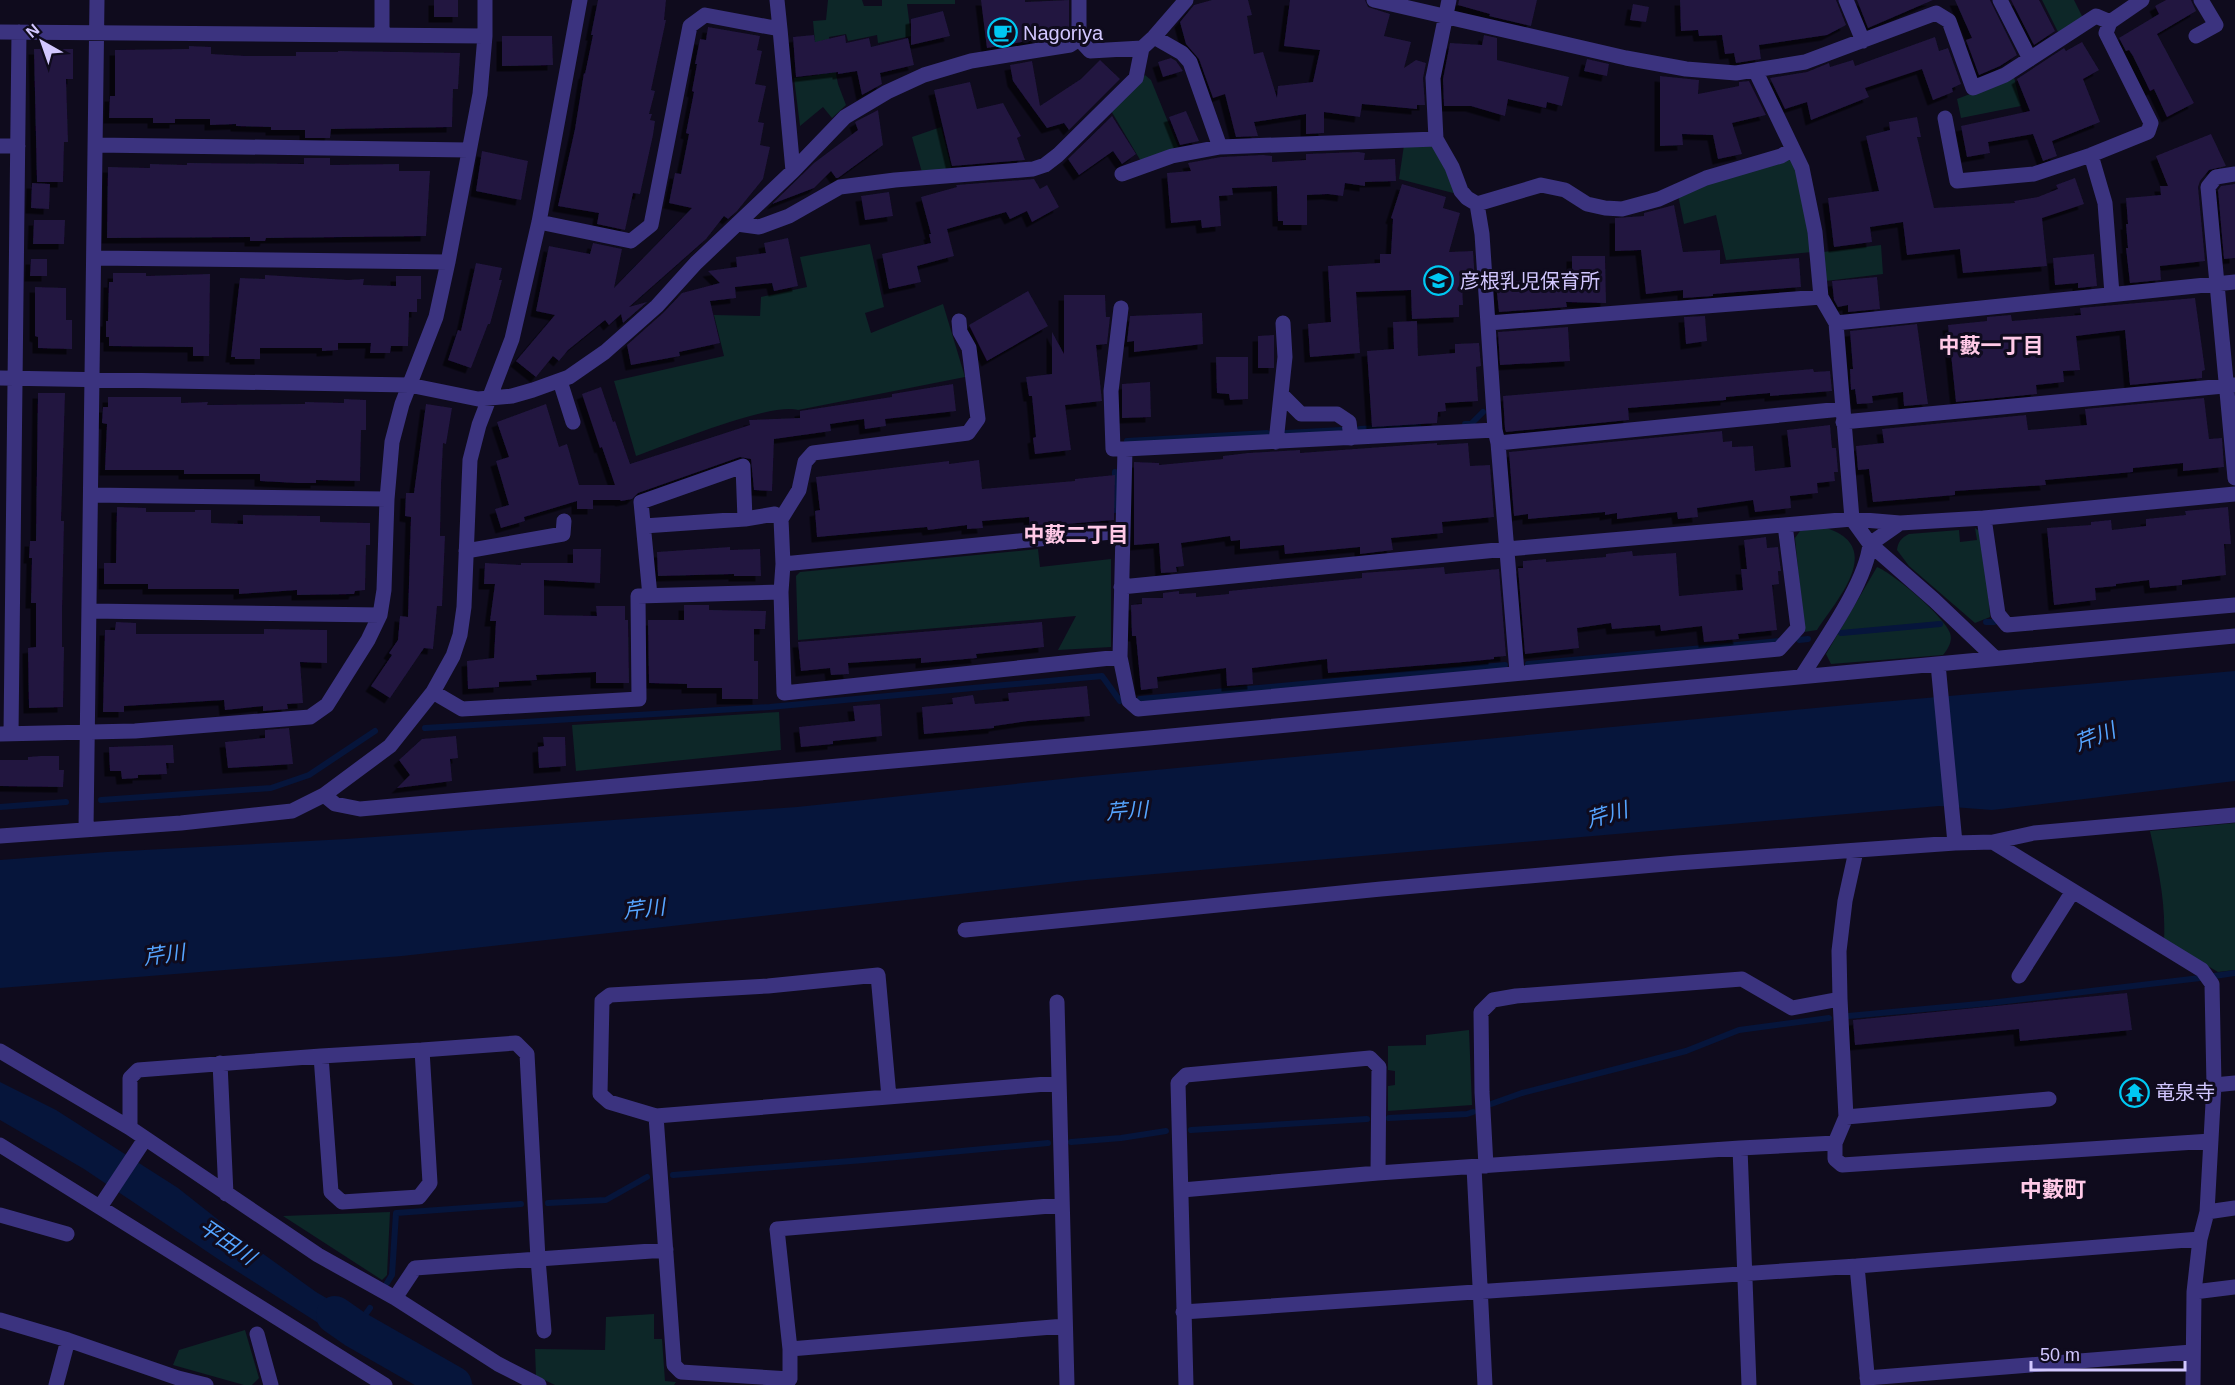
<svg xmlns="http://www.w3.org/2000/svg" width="2235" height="1385" font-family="Helvetica,'Noto Sans JP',sans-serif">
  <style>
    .green { fill: #0d2728 }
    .water { fill: #06153b }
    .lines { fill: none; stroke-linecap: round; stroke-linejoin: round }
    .stream { stroke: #06153b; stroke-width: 6 }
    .river { stroke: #06153b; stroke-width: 38 }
    .building { fill: #21163f; filter: url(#shadow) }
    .minor { stroke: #3b337f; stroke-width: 15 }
    .labels { text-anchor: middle; stroke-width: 6; stroke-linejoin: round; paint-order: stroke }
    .poi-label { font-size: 20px; fill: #d2c7ff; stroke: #0f0b1d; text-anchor: start }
    .neighbourhood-label { font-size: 21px; font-weight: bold; fill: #ffc9e7; stroke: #0f0b1d }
    .water-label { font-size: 21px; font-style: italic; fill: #55a4ff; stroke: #0f0b1d }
    .quarter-label { font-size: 22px; font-weight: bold; fill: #ffc9e7; stroke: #0f0b1d }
  </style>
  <defs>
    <filter id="shadow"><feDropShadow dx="-5.5" dy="5.5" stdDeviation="0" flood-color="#0009"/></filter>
  </defs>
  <rect width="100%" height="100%" fill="#0f0b1d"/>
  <path class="green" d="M828 0H862L864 6H882V0H955V4H907L911 36 878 43 877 35 848 41 846 34 829 37 838 84 846 105 832 118 823 107 800 126 794 78 818 75 813 21 826 20Z
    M2042 0H2074L2084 20 2060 36Z
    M1145 75 1151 80 1179 149 1142 163 1110 109Z
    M2014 77 2021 106 1961 118 1957 99Z
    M941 127 952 171 923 176 912 137Z
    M1435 143 1457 194 1399 179 1404 145Z
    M1791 156 1799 174 1812 252 1726 260 1716 215 1684 224 1678 195Z
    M870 244 884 307 865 313 871 333 943 304 965 377 798 410C770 402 669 444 636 456L614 381 724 356 714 315 760 316 761 297 807 287 800 257Z
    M1881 245 1883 274 1826 281 1823 252Z
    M1823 527C1887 545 1838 598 1817 630L1804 632 1795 538 1800 531Z
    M1975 528 1984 534 1990 617 1975 623 1909 566 1897 550C1898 542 1901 538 1909 534L1959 530 1960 542 1977 540Z
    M1038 549 1040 567 1111 559V647L1058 650 1076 616 798 640 796 576 800 572Z
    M1877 567C1894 574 1944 616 1950 633 1953 641 1948 649 1943 655L1831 664 1826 654Z
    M779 712 781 750 576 771 572 725Z
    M2235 823V970L2218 972 2164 940C2166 903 2158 867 2150 831Z
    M1469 1030 1472 1105 1388 1111V1086L1395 1085V1071L1388 1070V1046L1426 1045V1035Z
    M390 1212 387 1275 382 1280 283 1216Z
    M654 1314V1339H662L665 1381 676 1382 674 1385H555L536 1376 535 1349 605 1350 606 1317Z
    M245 1330 259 1378 252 1385H244L173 1365 179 1350Z"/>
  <path class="water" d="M2235 671V781L1992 810 1939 806 1086 880 402 956 0 988V860L107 852 346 839 797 807 1081 777 1847 705Z
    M0 1082 56 1110 178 1188 240 1237 316 1292 347 1310 345 1314 403 1363 414 1358 474 1385H427L323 1326 221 1261 84 1169 0 1120Z"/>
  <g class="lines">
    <path class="stream" d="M1465 424H1471L1483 412
      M1360 429 1418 426
      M1286 433 1341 430
      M1127 441 1267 433
      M1115 510V472
      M1986 622H1994
      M1841 633 1940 624
      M1799 640 1808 639
      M1528 664 1780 641
      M1140 699 1505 665
      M425 728 770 707 1102 676 1120 701
      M101 800 271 788 309 775 375 731
      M0 807 66 802
      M2214 976 2235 973
      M1848 1016 1990 1003 2200 978
      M1491 1104 1522 1093 1686 1051 1739 1030 1829 1018
      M1389 1118 1467 1114 1473 1112
      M1191 1130 1367 1119
      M1071 1142 1121 1138 1166 1131
      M673 1175 864 1160 1048 1143
      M548 1203 606 1200 647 1177
      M387 1283 392 1275 396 1213 521 1204
      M355 1329 370 1308"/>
    <path class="river" d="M335 1315 355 1329 453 1385"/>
  </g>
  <path class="building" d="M434 0H458V17H434Z
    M598 0H666L664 20H666L651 90 655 91 649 114H652L650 120 655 121 653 135 640 194 633 193 625 230 597 224 599 213 558 206 575 129 584 73 585 74 593 35H591Z
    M981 0H1025V2L1069 0V34L987 48Z
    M1212 0H1248L1252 15 1247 16 1254 54 1263 52 1277 98 1278 86 1313 82 1320 50 1284 46 1290 0H1365L1368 7 1390 14 1384 36 1411 42 1404 68 1416 60 1426 63 1423 78 1425 105H1417V109L1362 104 1360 117 1324 112V133L1306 134V114L1254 122 1258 136 1236 137 1225 94 1213 98 1199 59 1186 44 1180 22 1194 5Z
    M1459 0H1537L1531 26 1489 16 1490 14 1458 5Z
    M1680 0H1836L1846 25 1827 35 1759 45 1761 59 1736 63 1734 53 1725 54 1722 35 1699 36 1698 30 1681 31Z
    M1857 0H1933L1868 28Z
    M1955 0H1990L2017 55 2000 66 1979 75 1966 40 1972 38Z
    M2011 0H2039L2055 31 2034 45Z
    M2166 0H2191L2196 11 2157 34 2194 103 2167 117 2154 89 2150 91 2133 56 2129 50 2126 51 2119 38 2159 14 2155 6Z
    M1633 4 1649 7 1646 22 1630 20Z
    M943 11 950 36 911 45V19Z
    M708 27 760 36 757 50 762 51 755 84 766 86 758 122 764 123 760 145 770 147 763 179 737 211 728 219 724 216 706 239 629 307 647 302 623 323 621 314 609 325 605 320 568 350 559 361 553 356 536 377 516 361 555 315 536 311 549 246 590 254 593 243 622 249 614 288 692 208 669 203 675 173 681 174 689 134 686 133 694 92 692 91 697 64H695L700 39 706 40Z
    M814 35 815 42 845 35 846 43 869 38 871 47 908 38 914 65 880 73 882 84 862 95 857 71 838 74V72L796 77 793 37Z
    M1484 35 1497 38V60L1569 77 1562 106 1547 102 1546 108 1508 99 1505 116 1471 106H1444L1443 79 1450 43 1482 45Z
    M502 36H552L553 65 502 66Z
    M1935 37 1939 51 1948 48 1961 84 1952 88 1953 92 1933 100 1922 69 1865 88 1869 97 1811 120 1807 102 1785 109 1770 78 1807 72 1829 63 1830 67 1853 60 1855 66Z
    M2082 42 2099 70 2083 79 2100 122 2052 141 2057 156 2043 161 2033 134 1988 142 1990 153 1967 157 1961 126 2030 111 2017 79 2064 48 2066 51Z
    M189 46 211 47V54L246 56H296V52H338V51L460 53 458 89H453L452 127 331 129 330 138H305V130H271V127L236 126V124L210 125V119H175V123H153V118H109L110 96H115V50L189 49Z
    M34 49H73V79H66L68 142H64L63 182H37Z
    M1171 58 1176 61 1183 71 1163 77 1158 62Z
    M1587 59 1609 64 1607 76 1584 71Z
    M1100 60 1120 79 1069 130 1064 123 1047 128 1013 81 1010 65 1032 61 1040 106 1081 79Z
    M1660 76 1699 80 1698 94 1739 86V82L1749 81 1766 115 1732 123 1742 154 1718 159 1713 135 1682 134 1683 145 1660 146Z
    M970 82 977 109 1003 103 1021 136 1017 138 1025 160 952 166 934 90Z
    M878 110 883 145 838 178H836L831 171 814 188 772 204 814 163 858 130 855 122Z
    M1186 111 1199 141 1180 145 1169 117Z
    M1112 116 1136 154 1122 164 1113 151 1079 175 1068 159Z
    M1917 117 1921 137H1917L1934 208 2015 203 2014 201 2038 197 2058 189 2056 185 2075 178 2084 204 2042 218 2047 266 1963 273 1960 249 1907 255 1903 222 1870 227 1872 242 1834 247 1828 198 1879 191 1866 136 1890 130 1889 122Z
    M2211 134 2226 166 2209 170 2200 181 2198 187 2205 261 2160 266 2161 280 2130 283 2126 248H2128L2126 224H2128L2126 198 2161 195 2160 186H2168L2156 156Z
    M482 151 528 161 521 200 476 191Z
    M1358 152 1365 153 1364 160 1395 159 1396 181 1365 182V186L1345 183 1343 196 1328 194 1307 195V225H1283V221H1278L1277 186 1232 188 1233 195 1219 196 1221 226 1202 228 1201 220 1171 223 1167 173 1191 171 1188 163 1221 157 1263 155 1272 156V162L1306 160V154Z
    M304 158H330V165L399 164V171H430L426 236 266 238 265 241H250V237L107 238 108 167 150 168V164L187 165V163L304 164Z
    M1034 179 1040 189 1047 185 1059 207 1032 222 1027 211 1010 219 1006 212 947 229 954 256 917 266 921 282 889 289 882 254 931 243 929 234H931L921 197 957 187 956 185Z
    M32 183 50 184 49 209 31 208Z
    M1402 184 1446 197 1443 208 1460 213 1449 252 1473 251 1475 281 1462 283 1463 305H1459V317L1412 319 1411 290 1356 292 1360 353 1310 357 1308 324 1331 322 1328 266 1380 263V254H1391L1393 219 1391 218Z
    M2235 184V258L2224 259 2218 190 2221 186Z
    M889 192 893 216 865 220 861 196Z
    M1674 205 1683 252 1720 250V264L1799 258 1801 287 1713 294V296L1683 298V290L1646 294 1641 250 1615 251V218L1644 216V213Z
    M34 220H65L64 244H33Z
    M788 238 798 286 774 291 772 283 735 287 736 298 710 301 720 343 679 352 680 356 631 365 627 345 663 313 682 293 720 283 708 271 737 267 736 257 766 253 764 243Z
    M2094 254 2097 286 2078 288V283L2055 285 2053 258Z
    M1572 256H1605L1606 303 1566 302 1567 307 1499 312 1496 283 1572 276Z
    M31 259H47V276H30Z
    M476 263 502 268 499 280H502L490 324H488L471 368 448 360 458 330 461 331Z
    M113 273H146V276L210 274 209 356H193V347L109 346V337H106V321H108L109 282H113Z
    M265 275 348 280 364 279 363 285 396 286V276H421V299H417V312H409L408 346H391L390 353H370L371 343H338V350L322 351V348H260V359H235V357H231L240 278 265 279Z
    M1877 277 1880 309 1848 312V305L1838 307 1834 300 1832 281Z
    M35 287 66 288V320H72V349L38 348V337L35 336Z
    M1028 291 1048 326 987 361 969 325Z
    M1064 295H1105L1106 317H1110L1107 344 1096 345 1102 401 1065 405 1071 450 1035 454 1033 438 1036 437 1032 396H1029L1026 377 1052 374V332L1064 354Z
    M2195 298 2205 370 2202 371V378L2130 385 2125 330 2076 336 2080 370 2063 371 2064 382 2036 385 2037 394 1956 402 1948 325 1987 321V317L2011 315 2012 321 2081 315 2080 308Z
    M1202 313 1203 344 1134 352V341L1127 342 1130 316Z
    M1705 316 1707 341 1686 344 1684 317Z
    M1417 321 1418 356 1455 353V344L1479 343 1481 366 1476 367 1478 401 1445 403 1446 411 1438 412 1437 423 1372 427 1367 351 1394 349 1393 322Z
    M1917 324 1928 404 1904 406 1903 392 1872 396 1873 403 1857 404 1855 389 1851 390 1850 369H1853L1850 331Z
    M1568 327 1570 361 1500 365 1498 332Z
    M1274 335V368H1258V336Z
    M1216 357H1248V399L1230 400 1229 394 1217 393Z
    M1813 369 1814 372 1830 371 1832 391 1770 396V393L1726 397V400L1628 408 1629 420 1506 432 1505 429 1503 396Z
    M1150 382 1151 417 1122 418V384Z
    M953 384 956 411 885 419 886 426 865 429 864 419 830 424 831 431 774 439 772 491 754 490 751 459 740 457 638 493 632 499 621 501 620 500H593V509H577V501L524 517 525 521 501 528 495 509 509 505 496 461 509 457 497 422 546 404 559 447 567 444 579 485H615L602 447 600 448 582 394 601 387 613 422 615 421 630 464 750 425 749 420 800 418V411L892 397V394Z
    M38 393H65L61 521H64L62 612V647H64L63 707 29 708 28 648 36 647V603H31L32 558H29L30 541H36Z
    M108 397H181V403L208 402 207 405 305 404V402L344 403V399L366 400V430H361L360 481 316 480V483H298L260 481V474H184V470H105L107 424 102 423 103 407H108Z
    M2204 398 2209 439 2222 438 2224 467 2183 471V463L2133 468V472L2045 480 2046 485 1955 491V495L1873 502 1869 469 1858 470 1856 446 1884 443 1882 429 2026 415 2028 430 2087 425 2085 409Z
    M426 404 452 408 446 444 443 443 441 485 440 536H445L442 606H437L433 649 424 648 390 698 371 686 392 655 389 653 398 640 400 616 408 617 411 517 405 516 406 493H414Z
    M1830 425 1832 448H1836L1838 472H1834L1835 481 1817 483 1818 493 1790 496 1791 508 1755 512 1753 500 1697 508 1698 517 1678 519 1677 512 1617 519V513L1605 515V512L1528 519V514L1514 516 1509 452 1722 431 1723 442 1732 441V447L1753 446 1755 471 1791 467 1787 430Z
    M1437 443V445L1468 443 1470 466 1490 465 1494 517 1442 522 1443 533 1391 538 1393 550 1360 554V547L1285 554 1284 545 1240 549V540L1231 541 1230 536 1181 543 1184 566 1176 567 1177 572 1161 573 1159 543 1134 545V462L1159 463V465L1223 459V456L1248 453 1300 450V453Z
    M979 460 982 489 1075 481V479L1115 475 1114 520 1030 527 1029 517 982 521 983 528 967 529V525L928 530 927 527 817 537 815 511 820 510 816 477 949 461V464Z
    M117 507 146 508V512H195V510H211V523L243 524V515L320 516V522L370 523V545H366L365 590 355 591 354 594 297 595V590L239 594V589H148V584H104V563H116Z
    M2228 507 2231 544H2224L2226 575 2182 580V585L2150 588 2149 580 2116 584V586L2095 588 2096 600 2054 605 2047 528 2091 525V522L2111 520 2112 530 2146 526V519L2186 515 2185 511Z
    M1766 537 1767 548 1778 547 1779 556 1781 571H1778L1779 584 1772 585 1777 630 1738 634 1739 639 1704 642 1702 626 1661 631 1660 625 1612 629 1611 623 1577 628 1579 648 1525 654 1518 568H1523V561L1546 559V562L1606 557V554L1632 551 1633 556 1676 553 1679 596 1743 590 1741 569H1747L1744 540Z
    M730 547V550L760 549 761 576H734V574L658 576 657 552Z
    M573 549H601L600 583 544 580V615L597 616 596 606H625V620H628L629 683H596V672L536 675 537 680 499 682V687L468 689 467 661 494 658 496 621H490L495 584H484L485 563 521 565V563H573Z
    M1444 567 1445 574 1499 569 1506 656 1494 657V659L1464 662 1328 673 1327 659 1252 668 1253 684 1227 686 1226 668 1157 677 1158 688 1141 690 1136 636H1132L1131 605 1142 604V598H1163V593L1179 591V594L1196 593V597L1229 594V591L1362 578V573Z
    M684 605H709V610L766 611 765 629H754V661H758V699H722V688H687V684L649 683 648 620H684Z
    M116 622 136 623V634H264V629L327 630V663L300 662 303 703 287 704 288 709 263 711V706L225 710 224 700 124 706V712H103L105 630H115Z
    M1042 622 1044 647 976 654 977 658 921 663V658L848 663 849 674 831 675 830 668 801 671 798 642Z
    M1087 686 1090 716 1028 721 994 726V728L924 734 922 707 953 704 952 698 973 695 975 704 1009 701 1008 693Z
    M880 704 882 736 833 741V744L801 747 799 727 855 721 853 706Z
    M289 728 293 764 228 768 225 742 265 738V730Z
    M456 736 458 758 450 759 452 781 397 788 410 775 399 760 422 739Z
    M543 737H565L566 766 539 768 538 747 544 746Z
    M173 745 174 763H166L167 774 138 775V778L122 779 121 771H110L109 747Z
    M41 756H59V770H64L63 787 0 786V760H28V757Z
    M2127 993 2132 1030 2020 1041 2019 1029 1855 1045 1853 1020Z"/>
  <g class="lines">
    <path class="minor" d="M382 0V34
      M1079 0V39L1090 51 1142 48 1154 37 1186 0
      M1374 0 1626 58 1686 69 1736 73 1805 62 1936 13 1949 21 1973 88 2005 75 2096 16 2110 22
      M1449 0 1433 78 1436 139 1452 167 1461 191 1467 198 1477 204 1482 234 1495 430 1498 443 1517 672
      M1846 0 1863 41
      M2000 0 2030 59
      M780 29 793 171
      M0 32 485 36
      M2196 36 2216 25 2201 0
      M1154 37 1182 53 1190 62 1220 147 1436 139
      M1755 70 1802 168 1815 232 1821 297 1836 323 1852 519 1870 544 1934 600 1995 658
      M1945 118 1957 181 2034 174 2091 155 2148 132 2151 123 2106 33 2110 22 2142 0
      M96 145 469 150
      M0 146H18
      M2091 155 2105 203 2112 294
      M1122 174 1172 156 1220 147
      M2235 174 2216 177 2208 187 2235 478
      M1477 204 1541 185 1565 190 1587 204 1605 208 1622 209 1659 199 1706 178 1781 156 1793 149
      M539 222 631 241 651 225 690 26 705 15 780 29 777 0
      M737 224 759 227 789 216 840 187 895 180 1033 169 1045 165 1058 155 1136 78 1142 48
      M94 258 448 262
      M1121 308 1111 391 1113 449H1125
      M1488 323 1821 297
      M1836 323 2235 282
      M0 378 409 385 478 399 512 396 533 390 569 377 605 352 657 306 696 263 793 171 845 117 887 92 924 75 971 61 1070 45 1079 39
      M560 381 573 422
      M1281 394 1301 414H1337L1349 422 1351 438
      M1843 422 2235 385
      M1495 430 1125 449 1120 657 1129 701 1138 709 1779 649 1798 628 1785 525
      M1276 442 1285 357 1283 323
      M1498 443 1842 409
      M91 495 387 499
      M1984 518 1998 614 2007 625 2235 605
      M644 526 745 519 775 514 781 519
      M466 551 563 534 564 521
      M783 564 781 519 799 490 805 462 813 453 968 433 978 419 969 348 960 332 959 321
      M1121 587 1507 549 1852 519 1900 523 1984 518 2235 494
      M781 592 784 693 1120 657
      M650 596 641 502 743 466 745 519
      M89 611 380 615
      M1938 664 1955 843
      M1802 676C1823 642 1866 583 1870 544L1900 523
      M433 692 462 709 639 699 638 596 781 592 783 564 1122 531
      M0 734 135 731 310 717 327 705 368 640 380 615 384 590 387 499 392 442 402 404 436 317 448 262 480 94 485 36V0
      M11 734 19 32
      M324 795 335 804 360 809 1149 738 2235 636
      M86 829 97 0
      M0 836 181 823 292 811 324 795 390 746 433 692 453 656 460 635 464 607 470 460 479 425 512 339 539 222 580 0
      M1993 842 2202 970 2212 984 2214 1085 2207 1212 2200 1239 2194 1292 2193 1385
      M965 930 1381 889 1677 863 1955 843 1993 842 2034 833 2235 815
      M2019 976 2073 891
      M1057 1002 1067 1385
      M0 1051 130 1128 318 1255 395 1298 498 1364 539 1385
      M220 1063 226 1194
      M1059 1083 656 1116 674 1365 681 1372 790 1379V1349L777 1229 1062 1205
      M2214 1085 2235 1083
      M656 1116 609 1102 600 1094 602 1001 610 995 768 986 878 975 889 1097
      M1846 1117 2049 1099
      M130 1128V1078L138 1070 321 1056
      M1835 1143V1159L1842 1165 2211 1141
      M0 1145 385 1385
      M1740 1148 1835 1143 1846 1117 1840 999
      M1486 1166 1482 1092 1481 1012 1493 1000 1516 996 1742 979 1792 1008 1840 999 1839 951 1845 901 1856 851
      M1474 1167 1485 1385
      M1182 1190 1378 1173 1740 1148 1749 1385
      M100 1207 145 1139
      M2207 1212 2235 1208
      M0 1215 67 1234
      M1857 1266 1868 1385
      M2194 1292 2235 1287
      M395 1298 415 1268 538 1259 527 1054 516 1043 422 1050 430 1183 419 1197 342 1202 331 1192 321 1056 422 1050
      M1183 1312 1857 1266 2200 1239
      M0 1320 68 1340 178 1378 206 1385
      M544 1331 538 1259 666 1250
      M257 1334 271 1385
      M790 1349 1065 1326
      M1867 1378 2192 1352
      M56 1385 68 1340
      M1186 1385 1178 1083 1186 1075 1370 1058 1379 1067 1378 1173"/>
  </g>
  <defs>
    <symbol id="cafe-ring" viewBox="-11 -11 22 22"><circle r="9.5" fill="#0f0b1d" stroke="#00c8f2" stroke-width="1.5"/><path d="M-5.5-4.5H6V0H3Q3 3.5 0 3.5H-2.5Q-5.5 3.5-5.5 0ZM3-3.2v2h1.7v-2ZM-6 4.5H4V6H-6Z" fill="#00c8f2"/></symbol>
    <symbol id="school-ring" viewBox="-11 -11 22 22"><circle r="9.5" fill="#0f0b1d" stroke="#00c8f2" stroke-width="1.5"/><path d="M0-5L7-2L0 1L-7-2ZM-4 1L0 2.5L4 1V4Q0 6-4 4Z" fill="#00c8f2"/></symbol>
    <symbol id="temple-ring" viewBox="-11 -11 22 22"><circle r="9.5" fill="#0f0b1d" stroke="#00c8f2" stroke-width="1.5"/><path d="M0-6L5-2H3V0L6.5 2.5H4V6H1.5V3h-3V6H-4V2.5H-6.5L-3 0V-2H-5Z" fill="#00c8f2"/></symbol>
  </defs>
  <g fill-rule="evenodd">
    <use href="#cafe-ring" x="986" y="16" width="33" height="33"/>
    <use href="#school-ring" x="1422" y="264" width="33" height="33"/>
    <use href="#temple-ring" x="2118" y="1076" width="33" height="33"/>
  </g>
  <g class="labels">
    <g class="poi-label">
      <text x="1023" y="40">Nagoriya</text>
      <text x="1460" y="288">彦根乳児保育所</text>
      <text x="2155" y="1099">竜泉寺</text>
    </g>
    <g class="neighbourhood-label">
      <text x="1991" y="353">中藪一丁目</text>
      <text x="1076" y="542">中藪二丁目</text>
    </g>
    <g class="water-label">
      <text transform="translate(2095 737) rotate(-21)" y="7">芹川</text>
      <text transform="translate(1127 811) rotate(-4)" y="7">芹川</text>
      <text transform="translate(1607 815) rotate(-16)" y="7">芹川</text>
      <text transform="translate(644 909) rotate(-6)" y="7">芹川</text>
      <text transform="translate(164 955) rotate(-8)" y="7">芹川</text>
      <text transform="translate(227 1242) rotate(34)" y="7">平田川</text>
    </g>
    <g class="quarter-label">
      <text x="2053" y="1197">中藪町</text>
    </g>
  </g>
  <g transform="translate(42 42) rotate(320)" stroke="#0f0b1d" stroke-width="4.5" paint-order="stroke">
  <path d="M0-4.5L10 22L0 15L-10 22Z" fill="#d2c7ff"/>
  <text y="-9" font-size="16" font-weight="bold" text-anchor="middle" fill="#d2c7ff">N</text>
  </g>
  <path d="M2031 1361v9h154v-9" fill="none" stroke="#d2c7ff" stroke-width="3"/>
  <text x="2040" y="1361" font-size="18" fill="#d2c7ff" stroke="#0f0b1d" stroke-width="4.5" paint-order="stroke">50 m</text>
</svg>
